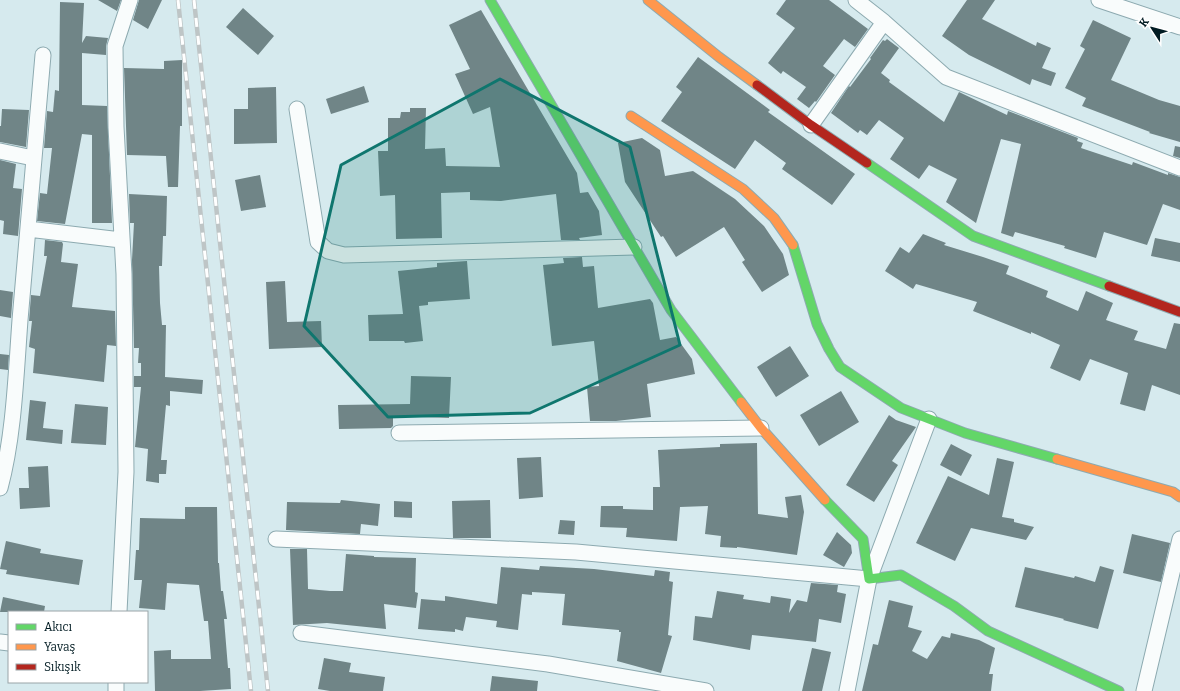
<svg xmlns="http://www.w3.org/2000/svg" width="1180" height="691" font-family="Bitter,serif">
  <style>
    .building { fill: #708587 }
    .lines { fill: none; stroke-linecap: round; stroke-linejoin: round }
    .street-casing { stroke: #8daab0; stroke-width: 17 }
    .fast-casing { stroke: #8daab0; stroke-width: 11 }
    .slow-casing { stroke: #8daab0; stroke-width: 11 }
    .jam-casing { stroke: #8daab0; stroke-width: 11 }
    .street { stroke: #f9fcfc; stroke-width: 15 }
    .fast { stroke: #63d668; stroke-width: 9 }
    .slow { stroke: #ff974d; stroke-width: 9 }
    .jam { stroke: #b3261e; stroke-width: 9 }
    .rail-casing { stroke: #bec5c6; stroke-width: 4.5 }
    .rail { stroke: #fff; stroke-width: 3; stroke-dasharray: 9; stroke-linecap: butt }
    .marked { fill: #0f766e; fill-opacity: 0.2; stroke: #0f766e; stroke-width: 3; stroke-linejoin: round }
  </style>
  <rect width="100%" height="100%" fill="#d6eaee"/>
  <path class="building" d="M98 0H121L117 11Z
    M139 0H162L148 29 133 20Z
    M786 0H829L868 29 855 47 844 39 823 66 835 75 816 102 815 101 809 108 797 99 806 87 783 71 781 74 768 63 795 28 776 14Z
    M967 0H995L982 19 1036 46 1037 42 1051 48 1042 68 1056 73 1051 86 1032 79 1030 85 969 55 942 36Z
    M60 2 84 3 82 43 86 36 108 38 106 46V55L82 53V105L107 106 112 223H92V135L82 134 65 224 37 221 40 193 47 194 52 148H44L47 111 53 112 55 90 59 91Z
    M243 8 274 36 258 55 226 27Z
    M481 10 577 173 580 193 588 192 599 211 602 235 579 238 580 240H561L556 194 501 201 470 200V192L441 193 442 238 396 239 395 195 380 196 378 151H388V118H400L401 112H410V108H426L425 149 445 148 446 166 500 167 490 107 473 114 455 74 470 69 449 25Z
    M1093 20 1131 38 1111 80 1159 100 1180 106V142L1149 133 1150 132 1082 106 1086 98 1065 88 1085 49 1080 46Z
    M887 39 899 48 881 73 890 80 889 82 944 122 959 92 1007 115 1008 111 1078 138 1077 141 1083 143 1081 148 1132 165 1133 162 1168 175V173L1180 177V210L1163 204 1147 245 1104 232 1096 258 1064 248 1065 246 1015 232 1013 237 1001 233 1021 144 1001 139 976 223 946 202 957 179 929 165 919 179 890 159 904 138 879 120 867 135 860 130 858 133 831 113 849 86 850 87 871 59 870 58 883 40 885 41Z
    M698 57 770 110 768 112 855 174 832 205 782 169 786 163 755 140 735 169 661 121 682 92 676 87Z
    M182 60V126H180L178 187H168L166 156 127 155 124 68 164 69V61Z
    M364 86 369 102 331 114 326 99Z
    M276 87 277 143 234 144V109H248V88Z
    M2 109 29 110 26 147 0 142V126H1Z
    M642 138 660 150 665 176 693 171 735 199 764 226 783 254 789 275 762 292 742 262 745 260 724 227 676 257 663 236 661 237 625 182 618 143Z
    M1175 146 1180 147V158L1173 156Z
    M0 160 16 164 13 188 22 189 18 236 3 234 4 221 0 220Z
    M260 175 266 207 241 211 235 180Z
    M129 194 167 196 166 236H163L162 266H159L160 303 162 325H166L165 377 203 380 202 394 170 391V406L166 405 161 460H167L166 474H159V483L146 481 148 449 135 447 141 387H134V376H141V363H138L139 348H134L132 260 134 223H130Z
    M923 234 946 243 944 245 983 257 1009 266 1006 274 1048 291 1046 297 1078 311 1086 291 1113 303 1106 320 1138 331 1134 340 1166 349 1174 323 1180 324V395L1152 385 1145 411 1120 404 1128 373 1090 359 1080 381 1050 368 1060 345 1031 332V334L973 311 977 302 916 284 913 289 885 271 900 247 909 253Z
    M1155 238 1180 243V262L1151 256Z
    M45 240 62 242 63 244 61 262 78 264 72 307 115 311 116 346 107 345 104 382 33 373 35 349 29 347 32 321H29L31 295 40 296 47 256H44Z
    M582 257 583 267 594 266 598 308 650 299 653 303 660 340 676 337 692 359 695 374 647 384 651 417 616 421H590L587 387 599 386 594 341 552 346 543 265 564 263 563 258Z
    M467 261 470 299 428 302V305L419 306 423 341 405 343 404 341H369L368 315 403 314 398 271 437 267V263Z
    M285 281 287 322 321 321 322 347 269 349 266 282Z
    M0 290 13 292 11 318 0 316Z
    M790 346 809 376 776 397 757 367Z
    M0 354 9 355 8 370 0 369Z
    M411 376 451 377 449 418 393 416V426L391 428 339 429 338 405 410 404Z
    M841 391 859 422 819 446 800 415Z
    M30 400 46 402 43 428 63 430 62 444 26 440Z
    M75 404 108 407 106 445 71 443Z
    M889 415 896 420 916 427 892 461 898 465 874 502 846 485Z
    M757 443 758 514 788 518 785 497 801 495 804 512 797 555 737 547V548L720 547 721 536 705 534 708 506 680 507 677 541 626 537 627 528 600 527 601 506H623V509L653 510V487H660L658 450 720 447V444Z
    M951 444 972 455 961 476 940 465Z
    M541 457 543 497 519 499 517 458Z
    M997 458 1014 462 1002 517 1014 519V522L1034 527 1026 540 971 528 955 561 916 543 948 476 989 495Z
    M48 466 50 507 20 509 19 488H29L28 467Z
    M341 500 380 504 378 526 361 524 360 534 286 530 287 502 340 503Z
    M490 500 491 538H453L452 501Z
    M394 501 412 502V518L394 517Z
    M185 507H217L218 563H219L221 591H223L227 619H224L228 668H230L231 689 200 691H155L154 651 171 650V659H211L208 621H204L199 585 167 583 165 610 139 608 142 580H134L136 550H139L140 518 185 519Z
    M560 520 575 521 574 535 558 534Z
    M837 532 851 545 852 553 844 567 823 555Z
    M1132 534 1170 543 1161 582 1123 573Z
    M6 541 41 549 40 553 83 560 79 585 6 574 7 570 0 569Z
    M290 549H307L308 589 330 591H343L346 554 374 556V557L416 558 415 592 418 593 416 608 384 604 386 629 327 623 293 625Z
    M540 566 594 569 654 576 655 570 670 572 669 581 673 582 668 635 672 636 661 673 617 661 621 632H619V630L562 625 565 594 532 592V595L522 594 518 630 496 627 497 621 466 617 463 631 455 629V632L418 629 421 599 445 601V596L497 604 501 567 539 570Z
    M1100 566 1114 570 1098 629 1063 620 1064 619 1015 607 1025 567 1074 578 1075 576 1095 582Z
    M811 583 838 585 837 592 846 594 841 623 819 619 816 642 752 635 750 650 693 640 695 616 712 618 717 591 744 595 743 599 770 603 771 596 791 599 789 613 797 600 807 602Z
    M3 597 45 606 44 612H0Z
    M889 600 913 606 908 627 922 631 912 651 927 659 942 636 950 638 951 633 979 640 995 648 989 674H993L991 691H862L873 644 878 645Z
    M812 648 831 652 822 691H802Z
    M324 658 351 663 349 672 385 677 383 691H330L318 689Z
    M492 676 538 681 537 691H490Z"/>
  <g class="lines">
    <defs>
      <path id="street" d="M856 0 884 22 946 77 1180 168
        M1099 0 1180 27
        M297 109 318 242 328 251 344 255 634 247
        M811 125 884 22
        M0 151 33 158
        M28 229 121 240
        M399 433 761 428
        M0 488C14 436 16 374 20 320 27 232 35 144 43 55
        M276 539 576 552 869 579
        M119 612 126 472 124 274 116 127 115 46 130 0
        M301 633 548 664 706 691
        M0 642 9 643
        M116 682V691
        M847 691 869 579 929 419
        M1144 691 1180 539"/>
      <path id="fast" d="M490 0 671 310 741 402
        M867 163 973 236 1109 286
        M793 245 817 324 829 349 840 367 901 408 965 433 1057 459
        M825 500 863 539 869 579 901 575 954 606 988 631 1119 691"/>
      <path id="slow" d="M648 0 719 57 757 85
        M631 116 743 189 774 218 793 245
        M741 402 761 428 825 500
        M1057 459 1173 492 1180 497"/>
      <path id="jam" d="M757 85 811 125 867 163
        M1109 286 1180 312"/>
    </defs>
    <use href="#street" class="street-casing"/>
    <use href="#fast" class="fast-casing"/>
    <use href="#slow" class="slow-casing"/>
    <use href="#jam" class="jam-casing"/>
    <use href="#street" class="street"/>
    <use href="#fast" class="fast"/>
    <use href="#slow" class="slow"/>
    <use href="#jam" class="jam"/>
    <defs>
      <path id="rail" d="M178 0 251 691
        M194 0 268 691"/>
    </defs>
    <use href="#rail" class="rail-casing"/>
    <use href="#rail" class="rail"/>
  </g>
  <path class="marked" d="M500 79 630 147 680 345 530 413 388 417 304 326 341 165Z"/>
  <rect x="8" y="611" width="140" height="72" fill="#ffffff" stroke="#99a4a7"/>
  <rect x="16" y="624" width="20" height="6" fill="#63d668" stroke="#99a4a7"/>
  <text x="44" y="631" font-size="12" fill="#001b22">Akıcı</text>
  <rect x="16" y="644" width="20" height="6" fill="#ff974d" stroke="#99a4a7"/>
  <text x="44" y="651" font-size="12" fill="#001b22">Yavaş</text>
  <rect x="16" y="664" width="20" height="6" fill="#b3261e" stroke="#99a4a7"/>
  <text x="44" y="671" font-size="12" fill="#001b22">Sıkışık</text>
  <g transform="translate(1152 28) rotate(306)" stroke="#ffffff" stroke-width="3" paint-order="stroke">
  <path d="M0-3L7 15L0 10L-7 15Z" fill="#001b22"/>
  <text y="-6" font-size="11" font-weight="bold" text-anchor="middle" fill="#001b22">K</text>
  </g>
</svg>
